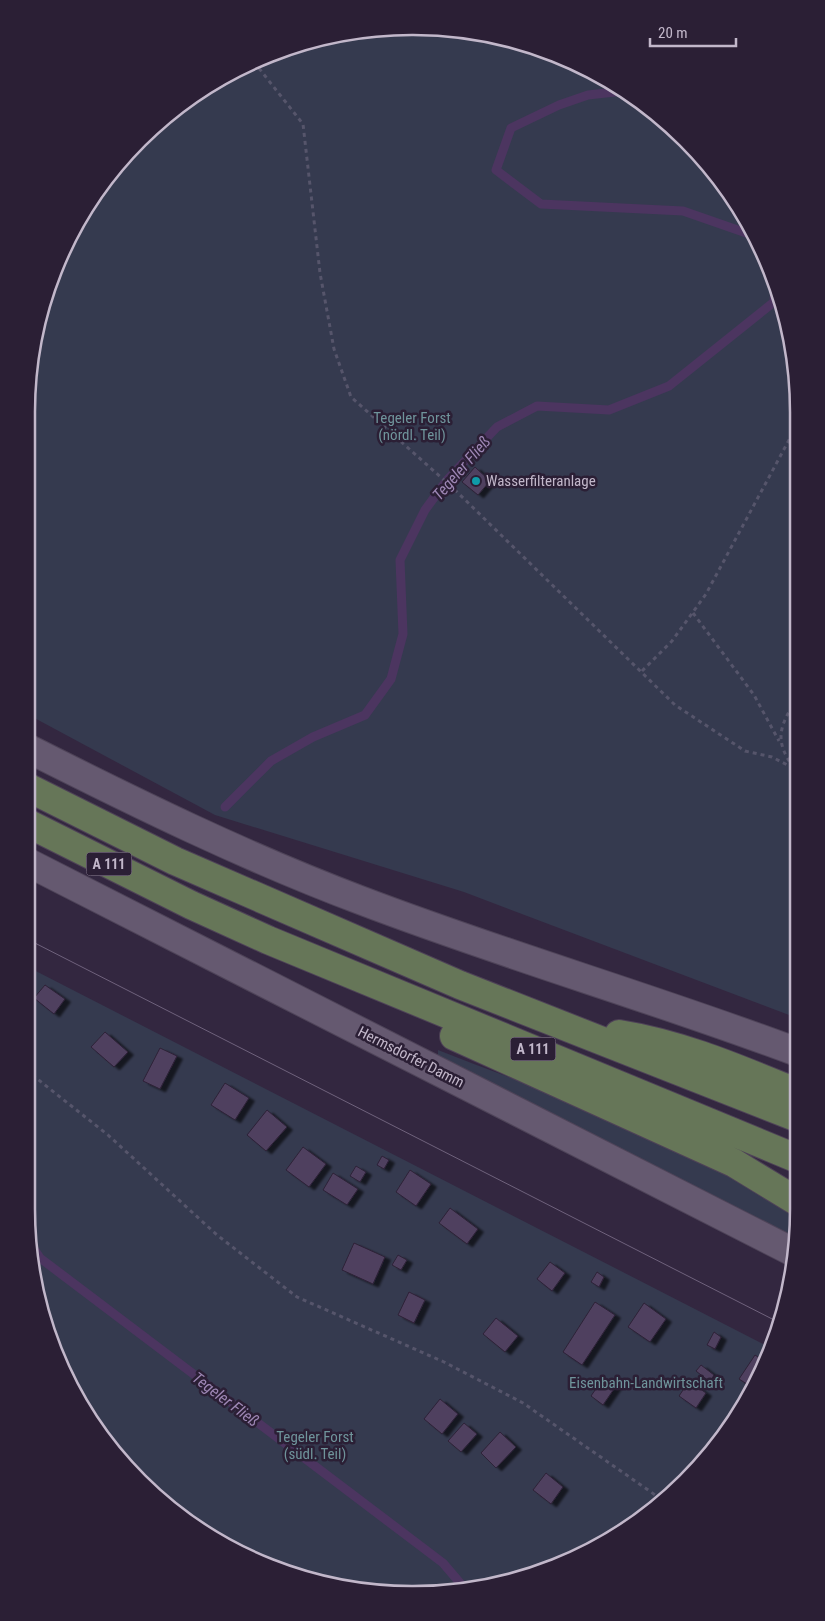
<svg xmlns="http://www.w3.org/2000/svg" width="825" height="1621" font-family="'Roboto Condensed',sans-serif">
  <style>
    .green { fill: #353a4f }
    .lines { fill: none; stroke-linecap: round; stroke-linejoin: round }
    .stream { stroke: #4c3560; stroke-width: 9 }
    .building { fill: #4f415e; stroke: #2d2137; filter: url(#shadow) }
    .major-casing { stroke: #4f4459; stroke-width: 30 }
    .highway-casing { stroke: #4e4257; stroke-width: 30 }
    .path { stroke: #56556b; stroke-width: 3; stroke-dasharray: 4 4; stroke-linecap: butt }
    .major { stroke: #655970; stroke-width: 28 }
    .highway { stroke: #667658; stroke-width: 28 }
    .tram { stroke: #6f627c; stroke-width: 1 }
    .culture-dot { fill: #0f9aa8; stroke: #2b1f35; stroke-width: 2 }
    .labels { text-anchor: middle; stroke-width: 5; stroke-linejoin: round; paint-order: stroke }
    .shield { fill: #2b1f35; stroke: #95899d; stroke-width: 1 }
    .shield-label { font-size: 14px; font-weight: bold; fill: #c2b7ca }
    .park-label { font-size: 15px; fill: #6f949b; stroke: #2b1f35 }
    .poi-label { font-size: 15px; fill: #c2b7ca; stroke: #2b1f35; text-anchor: start }
    .street-label { font-size: 15px; fill: #c2b7ca; stroke: #2b1f35 }
    .water-label { font-size: 16px; font-style: italic; fill: #9e87b5; stroke: #2b1f35 }
    .rim { fill: none; stroke: #c2b7ca; stroke-width: 2.5 }
  </style>
  <defs>
    <filter id="shadow"><feDropShadow dx="5.5" dy="3" stdDeviation="1" flood-color="#0009"/></filter>
  </defs>
  <rect width="100%" height="100%" fill="#332740"/>
  <path class="green" d="M437 27 512 39 583 66 648 106 719 178 769 265 795 362 797 1018 464 892 215 815 27 714V388L39 313 66 242 106 178 158 122 219 78 288 47 362 30Z
    M26 966 771 1348 759 1379 685 1482 583 1555 463 1591 337 1587 264 1565 198 1530 106 1444 47 1333 26 1208Z
    M438 1050C490 1071 544 1089 594 1111 664 1142 732 1176 798 1215L797 1239 438 1056Z"/>
  <g class="lines">
    <path class="stream" d="M624 91 588 95 559 105 511 128 496 170 541 204 683 211 752 235
      M225 807 271 761 313 737 365 715 391 679 403 634 400 560 425 510 447 480 497 427 537 406 609 410 669 386 774 302 775 287
      M32 1246 40 1258 443 1563 466 1590"/>
  </g>
  <path class="building" d="M475 467 490 481 478 495 462 482Z
    M45 985 65 999 54 1014 34 998Z
    M105 1032 128 1052 114 1067 91 1047Z
    M160 1048 177 1056 160 1089 143 1081Z
    M225 1083 249 1098 235 1120 211 1105Z
    M267 1110 287 1127 266 1151 247 1135Z
    M303 1147 326 1164 309 1187 286 1170Z
    M382 1156 389 1160 384 1169 377 1165Z
    M356 1166 366 1172 360 1182 350 1176Z
    M410 1170 431 1184 416 1206 396 1192Z
    M333 1173 358 1189 347 1205 323 1190Z
    M450 1208 478 1229 467 1244 439 1223Z
    M354 1243 385 1257 373 1284 342 1270Z
    M398 1255 407 1260 401 1270 392 1265Z
    M550 1262 565 1273 552 1291 537 1279Z
    M597 1272 604 1277 599 1287 591 1282Z
    M409 1292 425 1300 414 1323 398 1315Z
    M595 1302 615 1315 582 1365 563 1352Z
    M644 1303 666 1319 650 1342 628 1327Z
    M496 1318 518 1336 505 1352 483 1334Z
    M714 1332 721 1337 715 1349 707 1345Z
    M755 1355 766 1362 753 1388 739 1379Z
    M701 1365 714 1375 710 1382 696 1371Z
    M604 1377 616 1386 603 1405 591 1396Z
    M689 1381 706 1393 696 1408 679 1396Z
    M440 1399 458 1414 442 1434 424 1419Z
    M464 1423 477 1434 461 1452 448 1441Z
    M500 1432 516 1447 496 1468 481 1453Z
    M546 1473 563 1487 551 1504 533 1490Z"/>
  <g class="lines">
    <defs>
      <path id="major" d="M27 748C136 803 246 857 360 900 504 955 653 998 797 1052
        M27 862 795 1253"/>
      <path id="highway" d="M27 787 175 861 460 985 798 1118
        M27 823 191 905 268 940 798 1159
        M619 1034C682 1044 739 1069 798 1093
        M454 1036 734 1163 798 1202"/>
    </defs>
    <use href="#major" class="major-casing"/>
    <use href="#highway" class="highway-casing"/>
    <path class="path" d="M254 62 303 124 320 273 334 349 351 397 454 489 675 705 745 751 772 757 797 770
      M693 613 754 695 779 741
      M642 671 672 641 706 594 796 427
      M794 768C774 741 779 727 796 700
      M26 1070 108 1135 217 1235 297 1297 444 1362 523 1403 661 1499"/>
    <use href="#major" class="major"/>
    <use href="#highway" class="highway"/>
    <path class="tram" d="M27 939 780 1323"/>
  </g>
  <circle class="culture-dot" cx="476" cy="481" r="5"/>
  <g class="labels">
    <g class="shield">
      <rect x="86.5" y="852.5" width="45" height="23" rx="4"/>
      <rect x="510.5" y="1037.5" width="45" height="23" rx="4"/>
    </g>
    <g class="shield-label">
      <text x="109" y="869">A 111</text>
      <text x="533" y="1054">A 111</text>
    </g>
    <g class="park-label">
      <text x="412" y="423">Tegeler Forst<tspan x="412" dy="17">(nördl. Teil)</tspan></text>
      <text x="646" y="1388">Eisenbahn-Landwirtschaft</text>
      <text x="315" y="1442">Tegeler Forst<tspan x="315" dy="17">(südl. Teil)</tspan></text>
    </g>
    <g class="poi-label">
      <text x="486" y="486">Wasserfilteranlage</text>
    </g>
    <g class="street-label">
      <text transform="translate(411 1057) rotate(27)" y="5">Hermsdorfer Damm</text>
    </g>
    <g class="water-label">
      <text transform="translate(461 468) rotate(-49)" y="6">Tegeler Fließ</text>
      <text transform="translate(226 1399) rotate(37)" y="6">Tegeler Fließ</text>
    </g>
  </g>
  <path d="M0 0H825V1621H0ZM412 35H413A377 377 0 0 1 790 412V1209A377 377 0 0 1 413 1586H412A377 377 0 0 1 35 1209V412A377 377 0 0 1 412 35Z" fill="#2b1f35" fill-rule="evenodd"/>
  <path class="rim" d="M412 35H413A377 377 0 0 1 790 412V1209A377 377 0 0 1 413 1586H412A377 377 0 0 1 35 1209V412A377 377 0 0 1 412 35Z"/>
  <path d="M650 38v8h86v-8" fill="none" stroke="#c2b7ca" stroke-width="2.5"/>
  <text x="658" y="38" font-size="15" fill="#c2b7ca" stroke="#2b1f35" stroke-width="4" paint-order="stroke">20 m</text>
</svg>
